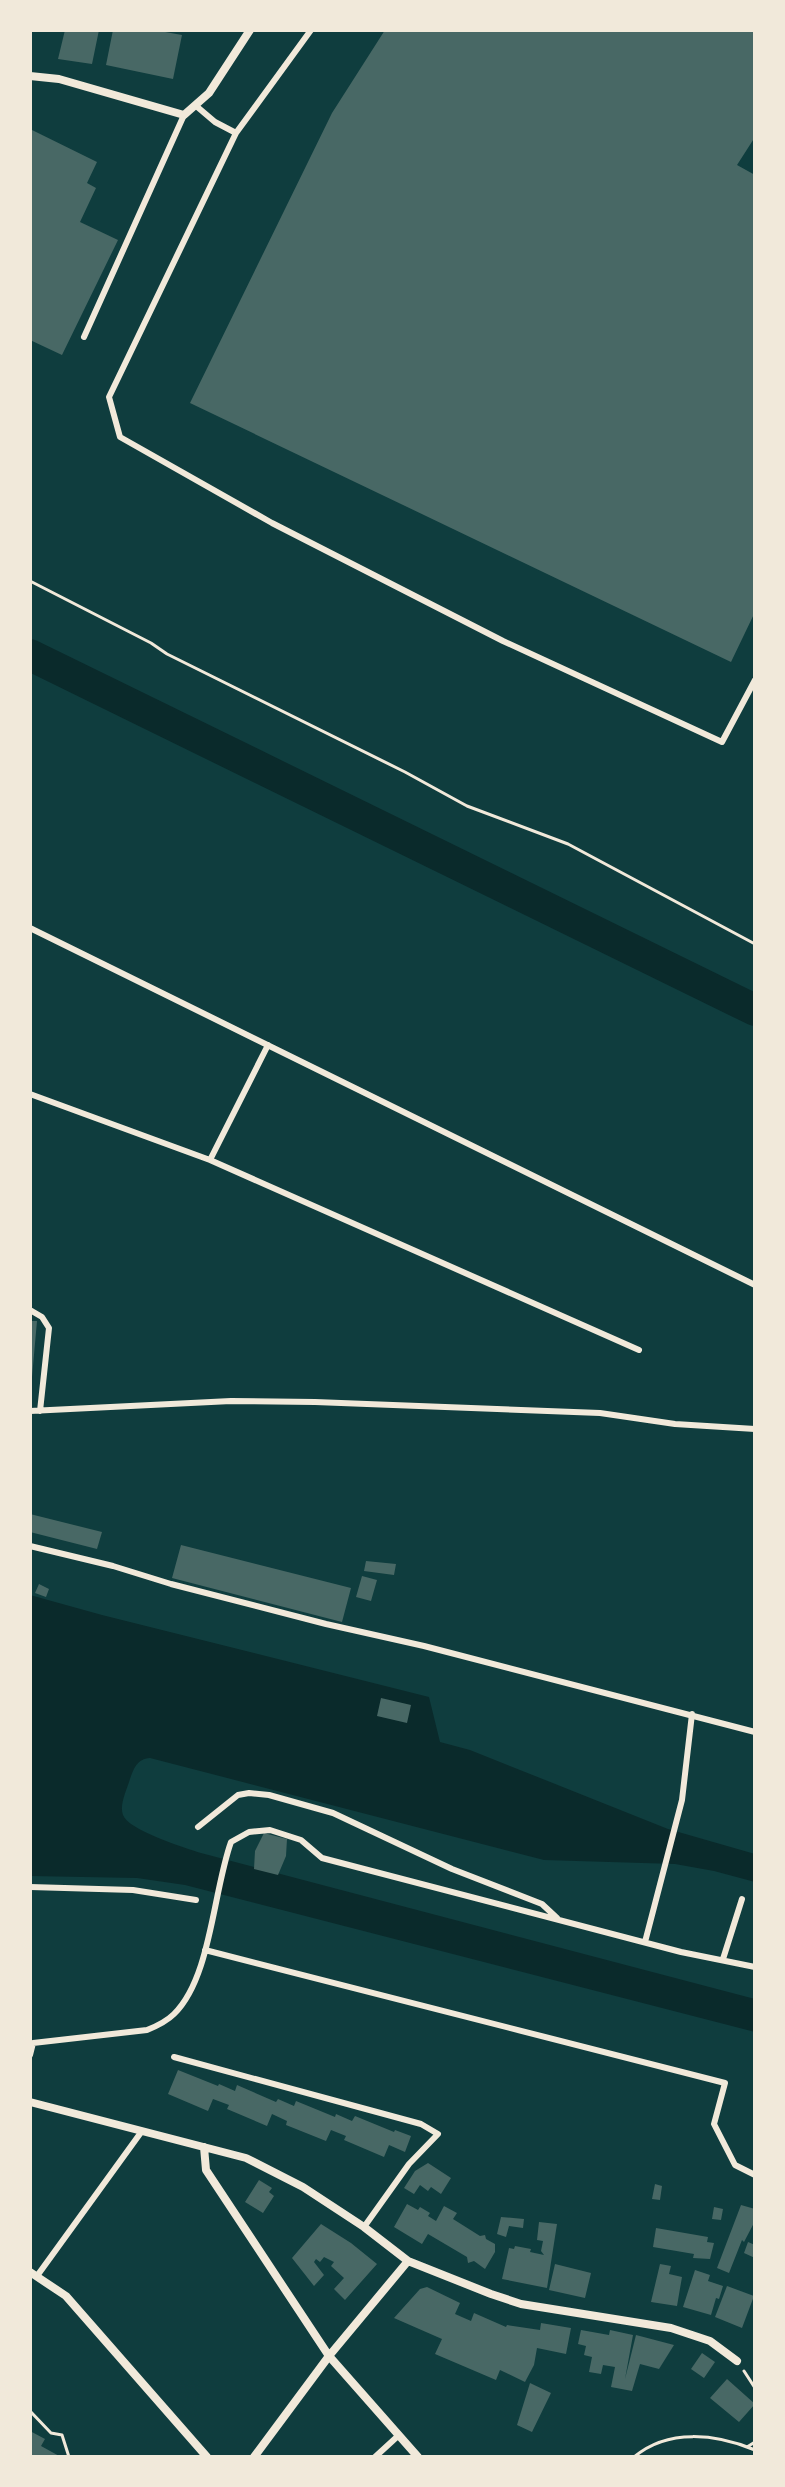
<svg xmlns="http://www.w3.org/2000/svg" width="785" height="2487" font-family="'Exo 2',sans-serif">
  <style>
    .water { fill: #0a2a2b }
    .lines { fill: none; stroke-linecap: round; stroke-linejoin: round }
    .river { stroke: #0a2a2b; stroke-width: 32 }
    .building { fill: #486865 }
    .path { stroke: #f1e9da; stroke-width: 3 }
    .service { stroke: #f1e9da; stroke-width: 6 }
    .minor { stroke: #f1e9da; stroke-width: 8 }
  </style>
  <rect width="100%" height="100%" fill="#0f3d3e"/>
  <path class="water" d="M30 1595 102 1615 429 1697 440 1742 470 1750 668 1829 755 1854V1882L714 1871 675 1864 544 1860 150 1758C137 1759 134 1768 130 1779 127 1789 119 1805 123 1815 128 1830 185 1848 201 1853L755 1999V2032L185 1885 137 1878 30 1876Z"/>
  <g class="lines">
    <path class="river" d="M30 655 755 1010"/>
  </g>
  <path class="building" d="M65 30H99L92 64 58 59Z
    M113 30H154L182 35 173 79 106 65Z
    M385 30H755V137L737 165 755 175V612L731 662 190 403 332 113Z
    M32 130 97 162 87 183 96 188 80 222 118 240 62 355 30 340V135Z
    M30 1321H37L32 1377H30Z
    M30 1514 102 1532 97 1549 30 1532Z
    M181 1545 351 1588 342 1622 172 1578Z
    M366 1561 396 1564 394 1575 364 1571Z
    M362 1576 377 1580 371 1601 356 1597Z
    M39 1584 49 1589 46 1597 35 1593Z
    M381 1698 411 1705 407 1723 377 1716Z
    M264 1833 287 1839 286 1856 278 1875 254 1869 255 1851Z
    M178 2070 218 2086 219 2084 235 2091 237 2085 276 2102 278 2099 294 2106 296 2101 335 2117 336 2114 352 2121 355 2116 394 2132 395 2130 411 2136 405 2152 389 2145 384 2157 344 2140 346 2136 331 2130 326 2141 286 2125 287 2121 272 2114 267 2126 227 2109 229 2105 213 2099 208 2111 168 2094Z
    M428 2163 451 2178 441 2194 431 2187 428 2191 420 2185 414 2194 404 2188 415 2171Z
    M259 2180 272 2188 269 2192 274 2196 263 2213 245 2202Z
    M655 2184 662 2186 660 2200 652 2199Z
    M407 2204 418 2210 420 2207 430 2213 428 2216 436 2221 444 2206 457 2213 453 2219 480 2236 485 2235 486 2239 495 2244V2252L485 2269 474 2261 468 2263 467 2257 428 2234 422 2244 394 2227Z
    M741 2205 755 2209V2221L744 2242 742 2240 729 2273 717 2268Z
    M714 2207 723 2209 721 2220 712 2219Z
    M501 2217 524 2219 523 2228 509 2226 506 2237 497 2234Z
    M539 2222 557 2224 547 2288 502 2279 509 2248 514 2249 515 2246 531 2249 530 2252 544 2255 541 2251 543 2241 537 2240Z
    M321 2224 351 2243 377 2264 345 2300 334 2289 344 2278 331 2266 334 2262 324 2257 320 2262 316 2259 314 2262 324 2275 314 2286 292 2258Z
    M656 2228 708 2237 707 2242 714 2243 710 2259 693 2258 694 2254 653 2247Z
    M748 2242 755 2245V2258L744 2253Z
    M555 2264 591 2273 585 2298 549 2290Z
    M660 2264 671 2266 669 2274 682 2277 677 2306 651 2302Z
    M695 2270 710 2275 708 2281 723 2286 719 2299 716 2298 711 2315 683 2307Z
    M727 2286 754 2296 742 2328 715 2317Z
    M427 2287 460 2303 455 2314 471 2321 474 2313 506 2327 507 2325 540 2330 541 2323 571 2328 566 2354 537 2348 534 2365 525 2382 500 2370 496 2380 435 2354 442 2339 394 2318 420 2289Z
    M581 2330 609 2335 610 2330 633 2335 625 2379 636 2335 674 2345 659 2369 640 2364 632 2391 611 2387 615 2367 603 2365 601 2374 589 2372 592 2357 584 2355 586 2346 578 2344Z
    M702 2353 715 2362 704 2378 691 2369Z
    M727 2379 755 2404 739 2422 710 2398Z
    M530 2383 551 2393 532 2432 517 2425Z
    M30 2431 45 2439 41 2446 61 2457H30Z"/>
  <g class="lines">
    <path class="path" d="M30 581 151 643 167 654 405 772 467 806 568 844 755 944
      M744 2371 755 2388
      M30 2411 51 2433 62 2435 69 2457
      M747 2447 755 2442
      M634 2457C668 2428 716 2434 755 2450"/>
    <path class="service" d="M311 30 236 133 109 397 120 437 272 523 503 641 722 742 755 680
      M195 105 215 122 236 133
      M84 337 184 115
      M30 928 755 1285
      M30 1094 210 1160 639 1350
      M210 1160 268 1045
      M30 1310 42 1317 49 1328 40 1411
      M30 1411 231 1401 315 1402 600 1413 675 1424 755 1429
      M30 1546 113 1566 171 1584 326 1624 424 1646 755 1732
      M198 1827 238 1795 249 1793 269 1795 333 1813 452 1869 542 1904 557 1918
      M30 1887 133 1890 196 1900
      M645 1942 682 1800 692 1714
      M205 1950 725 2083 714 2124 735 2165 755 2175
      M723 1959 742 1899
      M30 2055 33 2043 147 2030C157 2026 166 2022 174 2014 211 1978 213 1892 231 1842L249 1832 270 1830 301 1840 322 1858 681 1952 755 1967
      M174 2057 421 2124 438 2134 409 2164 364 2227
      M37 2276 142 2131
      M375 2457 399 2435"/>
    <path class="minor" d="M30 76 59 79 184 115 209 93 250 30
      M30 2102 246 2158 303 2187 364 2227 408 2261 491 2294 521 2304 671 2328 710 2341 737 2361
      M204 2147 206 2170 329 2356 418 2457
      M30 2272 66 2296 207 2457
      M254 2457 329 2356 408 2261"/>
  </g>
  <rect width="785" height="2487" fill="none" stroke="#f1e9da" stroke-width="64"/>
</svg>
